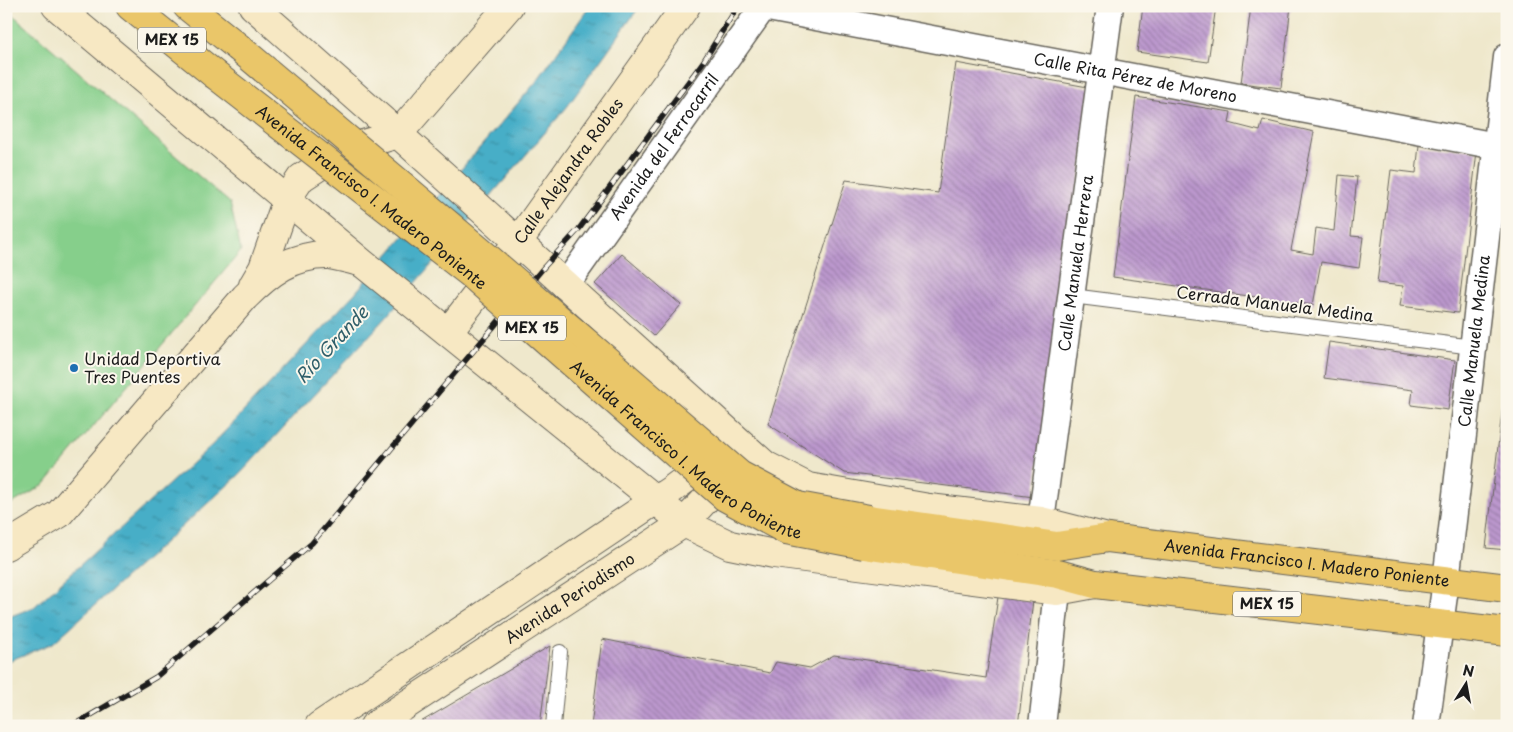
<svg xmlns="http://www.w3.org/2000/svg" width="1513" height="732" font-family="'Playpen Sans',sans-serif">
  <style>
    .park { fill: #86cf8b; stroke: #517654 }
    .water { fill: url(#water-ripples); stroke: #326572 }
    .building { fill: url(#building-back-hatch) }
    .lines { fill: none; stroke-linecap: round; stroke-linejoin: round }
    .lane-casing { stroke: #66635a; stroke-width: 16 }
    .street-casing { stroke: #66635a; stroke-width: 29 }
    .secondary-casing { stroke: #66635a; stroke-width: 30 }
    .primary-casing { stroke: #66635a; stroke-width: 30 }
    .lane { stroke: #fff; stroke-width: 14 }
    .street { stroke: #fff; stroke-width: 26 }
    .secondary { stroke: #f7e8c3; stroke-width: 28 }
    .primary { stroke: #eac669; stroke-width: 28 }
    .rail-casing { stroke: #1c1c1c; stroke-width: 5.5 }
    .rail { stroke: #fbf7ec; stroke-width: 4; stroke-dasharray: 11; stroke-linecap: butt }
    .primary-bridge-casing { stroke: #66635a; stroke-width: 30; stroke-linecap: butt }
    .primary-bridge { stroke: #eac669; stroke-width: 28 }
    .poi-dot { fill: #1f6fb2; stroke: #fbf7ec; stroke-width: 2 }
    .labels { text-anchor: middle; stroke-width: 4; stroke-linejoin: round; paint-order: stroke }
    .shield { fill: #fbf7ec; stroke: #5f5e5a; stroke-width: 1 }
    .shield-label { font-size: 15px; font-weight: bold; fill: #1c1c1c }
    .street-label { font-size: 16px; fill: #1c1c1c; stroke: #fbf7ec }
    .poi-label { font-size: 16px; fill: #1c1c1c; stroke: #fbf7ec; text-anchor: start }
    .water-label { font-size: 18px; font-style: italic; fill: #2f5e69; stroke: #fbf7ec }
  </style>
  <defs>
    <pattern id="water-ripples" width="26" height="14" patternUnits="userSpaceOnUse" patternTransform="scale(1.25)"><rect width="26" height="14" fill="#47aec7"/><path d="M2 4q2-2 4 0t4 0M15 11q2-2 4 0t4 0" fill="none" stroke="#3a8da1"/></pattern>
    <pattern id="building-back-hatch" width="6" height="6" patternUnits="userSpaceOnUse" patternTransform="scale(1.25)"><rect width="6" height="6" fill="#bc98ce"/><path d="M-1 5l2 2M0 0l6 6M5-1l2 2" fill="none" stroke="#987ba6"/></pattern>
  </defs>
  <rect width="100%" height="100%" fill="#fbf7ec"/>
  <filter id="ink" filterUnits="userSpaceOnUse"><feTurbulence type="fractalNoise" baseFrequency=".02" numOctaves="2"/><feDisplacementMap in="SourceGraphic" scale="10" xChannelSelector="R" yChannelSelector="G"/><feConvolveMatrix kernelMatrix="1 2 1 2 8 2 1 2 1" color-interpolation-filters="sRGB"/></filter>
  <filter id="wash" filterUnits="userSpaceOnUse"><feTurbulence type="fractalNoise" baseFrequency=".0096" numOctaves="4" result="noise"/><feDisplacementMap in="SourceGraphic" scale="20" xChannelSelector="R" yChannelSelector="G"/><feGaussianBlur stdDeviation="1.12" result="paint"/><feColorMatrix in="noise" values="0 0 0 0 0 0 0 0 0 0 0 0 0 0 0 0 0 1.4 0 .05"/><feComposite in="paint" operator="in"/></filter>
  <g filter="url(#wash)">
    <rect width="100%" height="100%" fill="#efe8cc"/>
    <path class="park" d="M6 9 230 203 241 251 44 485 6 507Z"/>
    <path class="water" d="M590 6H640L567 107 386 318 239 475 53 643 6 662V618L34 607 212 445 355 293 536 82Z"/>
    <g id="blocks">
      <path class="building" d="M1143 6H1216L1208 62 1137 52Z
        M1251 6H1291L1281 88 1241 83Z
        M956 63 1093 88 1034 497 844 473 768 424 846 180 938 193Z
        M1136 97 1231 112 1229 123 1260 131 1263 120 1314 132 1291 250 1313 254 1316 228 1334 231 1339 175 1357 177 1351 236 1363 237 1359 268 1321 262 1313 305 1113 277Z
        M1419 145 1477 151 1458 313 1400 306 1403 286 1377 283 1391 170 1416 173Z
        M622 254 681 305 654 336 595 284Z
        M1329 342 1455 360 1448 410 1411 405 1413 390 1324 378Z
        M1506 378H1507V550L1486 548Z
        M998 597 1033 600 1018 726H591L602 639 770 673 776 662 810 668 834 655 986 678Z
        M550 646 540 726H414Z"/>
    </g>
  </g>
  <g filter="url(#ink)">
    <use href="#blocks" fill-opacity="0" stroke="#66635a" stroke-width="1"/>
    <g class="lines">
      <defs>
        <path id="lane" d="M1072 296 1473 347
          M553 726 560 652"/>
        <g id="street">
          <path id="s1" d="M763 7 1507 148"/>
          <path id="s2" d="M565 286 764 6"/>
          <path id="s3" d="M1041 521 1110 6"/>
          <path d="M1042 726 1057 591"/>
          <path id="s4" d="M1426 726 1446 581 1507 57"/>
        </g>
        <g id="secondary">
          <path d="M56 6 361 262 684 523 730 545 774 554 1057 591 1095 584"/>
          <path d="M253 6 398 134 765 465 808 487 929 508 1041 521 1108 538"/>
          <path d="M253 285 263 268 287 199 301 178 346 149 398 134 509 6"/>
          <path id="s5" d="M448 332 517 243 686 6"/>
          <path d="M6 546 59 514 245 297C269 273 293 254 329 255 339 256 350 260 360 262"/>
          <path d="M319 726 671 490 714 458"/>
          <path id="s6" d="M374 726 684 523 732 471"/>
        </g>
        <g id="primary">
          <path d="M130 6 214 74"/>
          <path d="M187 6 238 47"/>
          <path id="s7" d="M869 519 1057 546 1108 538 1507 588"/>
          <path d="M864 545 1058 574 1095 584 1507 632"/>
        </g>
      </defs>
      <use href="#lane" class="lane-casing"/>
      <use href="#street" class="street-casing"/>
      <use href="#secondary" class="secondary-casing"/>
      <use href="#primary" class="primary-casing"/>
      <use href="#lane" class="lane"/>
      <use href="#street" class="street"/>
      <use href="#secondary" class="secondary"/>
      <use href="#primary" class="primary"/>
      <defs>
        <path id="rail" d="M72 726 156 677 312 543 544 267 579 229 703 62 738 6"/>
      </defs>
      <use href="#rail" class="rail-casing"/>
      <use href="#rail" class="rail"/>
      <defs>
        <g id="primary-bridge">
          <path d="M238 47 488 258 740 475 798 506 869 519"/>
          <path id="s8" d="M214 74 471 274 725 497 786 530 864 545"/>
        </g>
      </defs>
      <use href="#primary-bridge" class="primary-bridge-casing"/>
      <use href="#primary-bridge" class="primary-bridge"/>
    </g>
  </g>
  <circle class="poi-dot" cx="74" cy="368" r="5"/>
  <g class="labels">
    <g class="shield">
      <rect x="138" y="27.5" width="68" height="25" rx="4"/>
      <rect x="498" y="315.5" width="68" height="25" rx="4"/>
      <rect x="1233" y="591.5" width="68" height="25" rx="4"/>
    </g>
    <g class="shield-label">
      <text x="172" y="45">MEX 15</text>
      <text x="532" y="333">MEX 15</text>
      <text x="1267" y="609">MEX 15</text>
    </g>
    <g class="street-label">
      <text dy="6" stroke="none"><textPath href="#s1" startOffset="379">Calle Rita Pérez de Moreno</textPath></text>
      <text dy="6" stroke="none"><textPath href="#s2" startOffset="171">Avenida del Ferrocarril</textPath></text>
      <text dy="6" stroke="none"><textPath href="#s5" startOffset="201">Calle Alejandra Robles</textPath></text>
      <text dy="6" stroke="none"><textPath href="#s8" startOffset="200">Avenida Francisco I. Madero Poniente</textPath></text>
      <text dy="6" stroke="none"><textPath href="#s3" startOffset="260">Calle Manuela Herrera</textPath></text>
      <text transform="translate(1275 304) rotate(7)" y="6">Cerrada Manuela Medina</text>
      <text dy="6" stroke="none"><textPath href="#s4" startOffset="388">Calle Manuela Medina</textPath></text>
      <text dy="6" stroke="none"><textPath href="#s8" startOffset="605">Avenida Francisco I. Madero Poniente</textPath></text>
      <text dy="6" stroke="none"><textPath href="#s7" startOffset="442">Avenida Francisco I. Madero Poniente</textPath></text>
      <text dy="6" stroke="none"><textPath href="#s6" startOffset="234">Avenida Periodismo</textPath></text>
    </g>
    <g class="poi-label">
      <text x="84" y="365">Unidad Deportiva<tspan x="84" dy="18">Tres Puentes</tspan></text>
    </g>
    <g class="water-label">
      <text transform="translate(332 345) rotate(-47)" y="6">Río Grande</text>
    </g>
  </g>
  <rect width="1513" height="732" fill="none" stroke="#fbf7ec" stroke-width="25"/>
  <g transform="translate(1466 684) rotate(11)" stroke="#fbf7ec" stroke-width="4" paint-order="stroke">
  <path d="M0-4L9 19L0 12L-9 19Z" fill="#1c1c1c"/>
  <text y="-8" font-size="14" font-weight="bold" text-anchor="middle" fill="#1c1c1c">N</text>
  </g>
</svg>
